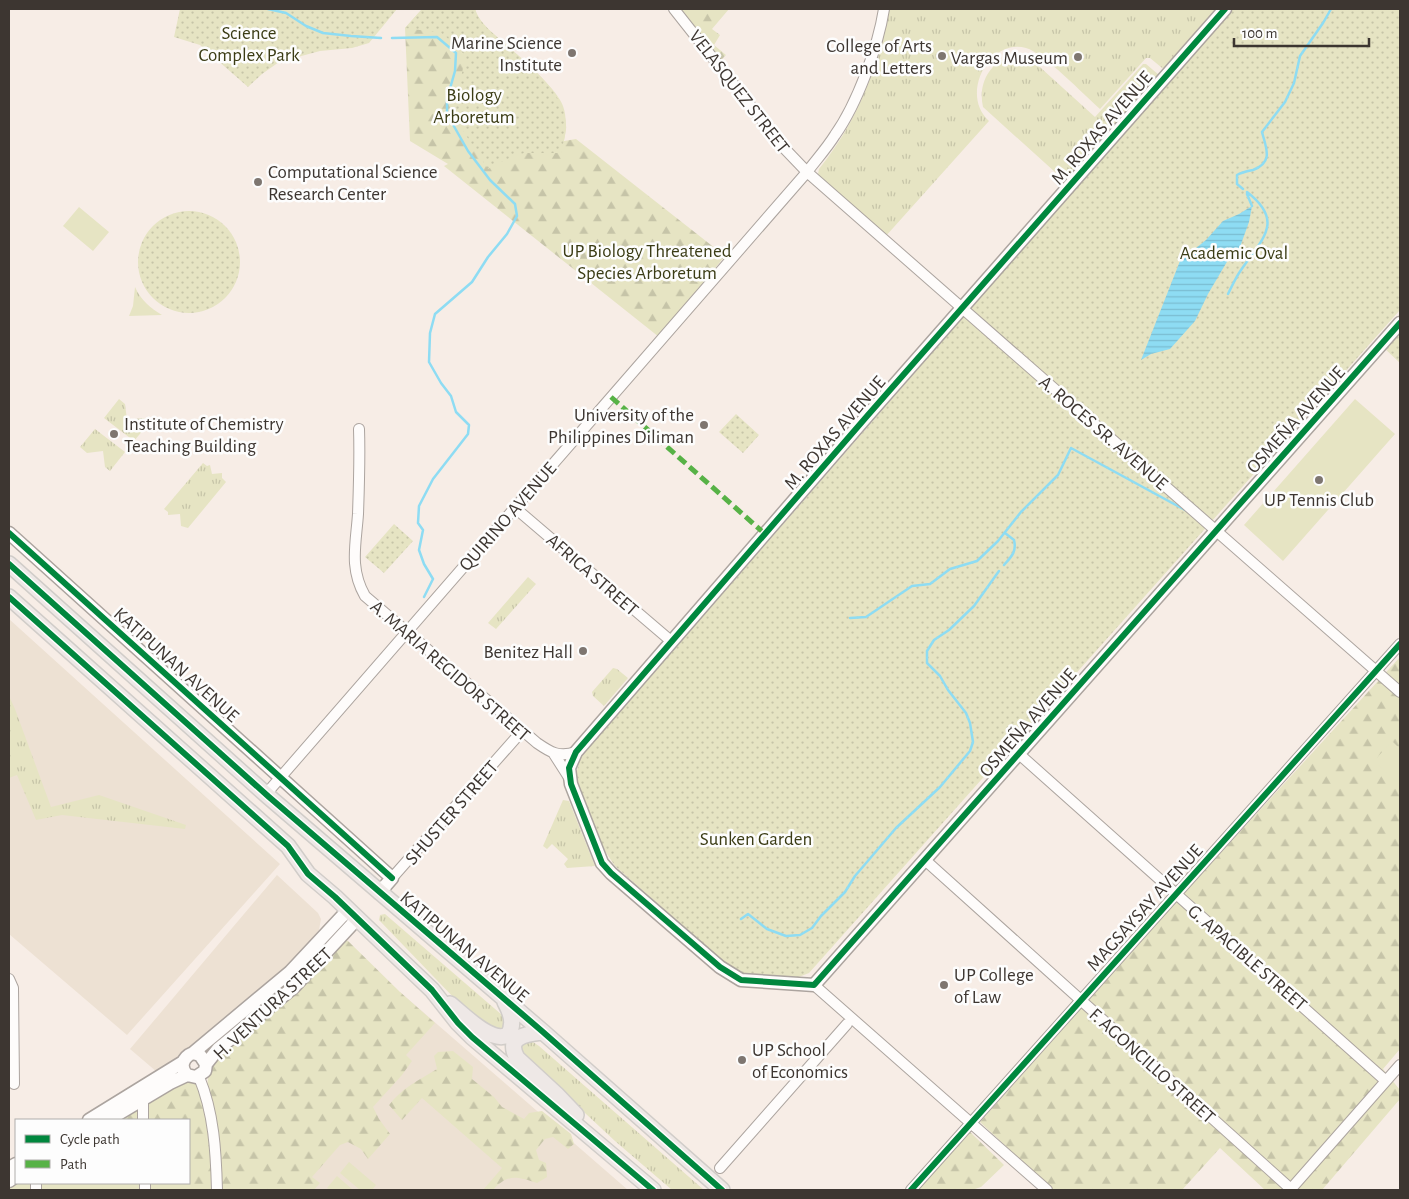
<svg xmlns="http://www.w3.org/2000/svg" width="1409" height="1199" font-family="'Alegreya Sans',sans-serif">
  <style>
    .commercial { fill: #ede1d3 }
    .grass { fill: url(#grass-tufts) }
    .forest { fill: url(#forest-firs) }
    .park { fill: url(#park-dots) }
    .pitch { fill: #e6e4c3 }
    .water { fill: url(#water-rules) }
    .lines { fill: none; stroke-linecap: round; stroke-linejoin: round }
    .stream { stroke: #8edcf3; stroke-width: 2.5 }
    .minor-casing { stroke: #aca49f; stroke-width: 12 }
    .tertiary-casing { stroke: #aca49f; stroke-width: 15 }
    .primary-casing { stroke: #d1cdc9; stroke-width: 18 }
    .minor { stroke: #fefcfb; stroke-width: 10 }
    .tertiary { stroke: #fefcfb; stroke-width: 12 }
    .primary { stroke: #eee8e6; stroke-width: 15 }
    .quiet { stroke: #57b246; stroke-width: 5; stroke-dasharray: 10 5; stroke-linecap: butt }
    .cycleway-casing { stroke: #fdfdfd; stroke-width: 9 }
    .cycleway { stroke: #00873e; stroke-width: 6 }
    .poi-dot { fill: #7e7670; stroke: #fdfdfd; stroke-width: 2 }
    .labels { text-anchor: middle; stroke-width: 5; stroke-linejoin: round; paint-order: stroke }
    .park-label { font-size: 19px; fill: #3b3c15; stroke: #fdfdfd }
    .poi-label { font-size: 19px; fill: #3d3631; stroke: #fdfdfd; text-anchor: end }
    .street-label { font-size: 19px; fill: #3d3631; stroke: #fdfdfd }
  </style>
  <defs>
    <pattern id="grass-tufts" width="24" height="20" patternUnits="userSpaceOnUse" patternTransform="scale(1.25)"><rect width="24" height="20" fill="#e6e4c3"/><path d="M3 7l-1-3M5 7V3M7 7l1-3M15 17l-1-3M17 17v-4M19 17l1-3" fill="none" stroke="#c6c4a8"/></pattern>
    <pattern id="forest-firs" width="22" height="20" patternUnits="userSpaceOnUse" patternTransform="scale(1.25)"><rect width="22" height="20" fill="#e6e4c3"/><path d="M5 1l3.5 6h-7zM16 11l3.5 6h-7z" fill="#c6c4a8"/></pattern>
    <pattern id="park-dots" width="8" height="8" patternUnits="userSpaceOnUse" patternTransform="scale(1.25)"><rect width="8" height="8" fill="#e6e4c3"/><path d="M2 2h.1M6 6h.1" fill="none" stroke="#c6c4a8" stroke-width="1.8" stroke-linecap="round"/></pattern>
    <pattern id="water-rules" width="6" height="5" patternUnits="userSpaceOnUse" patternTransform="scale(1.25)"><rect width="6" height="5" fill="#8edcf3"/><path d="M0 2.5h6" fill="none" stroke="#7bbdd1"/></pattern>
  </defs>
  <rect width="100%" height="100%" fill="#f7ede6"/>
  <path class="commercial" d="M9 619 280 864 127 1035 9 934Z
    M277 875 318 913 321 919 319 930 293 961 208 1034 157 1072 130 1049Z
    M400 992 628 1190H266Z"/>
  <path class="grass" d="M889 9H1222L1167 72 1150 58H1146L1100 109C1084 95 1044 53 1026 48 990 38 959 94 989 121L885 237 820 179 818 174 819 169C859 119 876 71 889 9Z
    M1009 56H1021L1031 59 1095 117 1143 64H1146L1159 75 1066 182 983 107C978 85 988 65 1009 56Z
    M135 287C141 300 150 308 162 315L129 316 133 306Z
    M119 399 125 404 127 420 143 418 149 423 134 441 104 418Z
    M95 429 125 452 110 471 105 467 103 451 87 453 80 447Z
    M203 463 207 466 210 465 212 474 222 473V478L226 482 188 528 181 526 180 514 168 515V512L164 509Z
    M528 577 536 584 496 629 488 623Z
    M613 668 617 669 628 678 604 706 593 696 592 692Z
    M9 696 15 709 51 807 99 795 186 825 185 829 62 815 36 820 17 775 9 778Z
    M563 800 569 801 595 866 567 868 564 864 568 859 552 844 547 849 543 846Z
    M385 914 502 1015 506 1020V1031L493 1030 457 1001 379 920 380 915Z
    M525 1042H533L539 1046 704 1190H672L615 1141 526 1058 522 1052 521 1047Z"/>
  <path class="forest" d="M422 9H475C478 20 488 29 496 36 513 52 556 86 563 106 567 117 566 130 564 141L576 139 725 256 659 337 444 166 448 164 410 141 405 28Z
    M679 9H729L712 29 720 35 714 45 726 55 720 61Z
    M1400 657V1049L1383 1069 1400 1090V1099L1322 1190H1265L1220 1148 1182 1190H1053L980 1122 1184 893Z
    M342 940 348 941 400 992 435 1023 406 1055 412 1061 402 1075 373 1107 379 1119 390 1134 368 1159 361 1149 348 1142 340 1145 312 1177 320 1183 314 1190H9V1186L16 1183H189V1120H115L180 1082 195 1083 200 1089 207 1087 208 1078 217 1057Z
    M453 1051 473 1067 472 1079 494 1097 502 1107 524 1119 529 1113 542 1111 571 1134 574 1144 568 1149 553 1137 545 1139 536 1150 539 1160 546 1163 547 1177 537 1183C518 1177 508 1173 493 1190H483L502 1168 422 1098 402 1120 389 1105C402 1088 419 1080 437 1069L434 1056 438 1052Z
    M970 1132 1004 1165 981 1187 972 1190H918Z"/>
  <path class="park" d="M180 9H397L369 43 352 48 320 51 279 62 262 74 248 87 200 45 174 37Z
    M422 9H475C478 20 488 29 496 36 521 59 569 92 566 130 565 138 562 146 561 153H524L503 161 488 169 452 114 466 56 442 33 405 28Z
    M1231 9H1400V310L809 973 796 978 744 975 733 970 615 866 605 851 577 787 576 775 580 758Z
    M138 262a51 51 0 1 1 102 0a51 51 0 1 1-102 0Z
    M1400 330V363L1384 348Z
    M736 414 759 435 743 453 719 432Z
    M394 524 413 541 384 573 365 557Z"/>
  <path class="pitch" d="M79 207 109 232 93 251 63 226Z
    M1355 399 1395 434 1283 561 1244 525Z
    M1392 741 1400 749V785L1374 761Z
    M349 1162 376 1185 372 1190H360L340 1173Z
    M337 1176 353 1190H330L327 1188Z"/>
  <path class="water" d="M1252 206 1249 222 1240 247 1228 260 1208 294 1195 321 1170 349 1151 354 1141 360 1180 261 1206 240 1223 221 1239 214Z"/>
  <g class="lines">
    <path class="stream" d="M268 9 286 13 306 26 323 33 351 36 381 38
      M392 38 437 37 456 53 455 71 447 99V114L468 151 490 180 515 204 517 216 507 234 488 257 472 282 435 314 430 333 429 362 441 383 451 396 456 412 469 425 468 434 433 479 419 506 418 523 423 530 419 550 424 564 433 579 424 597
      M1243 189 1237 184V175C1242 172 1248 171 1253 170 1274 162 1266 148 1262 132L1285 102 1294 83 1300 56 1323 23 1331 9
      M1247 194 1252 206
      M1228 294C1232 286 1236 277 1241 270 1261 240 1286 222 1247 192
      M1004 565C1011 557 1017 552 1014 540L1005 533
      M850 618 866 617 912 586 930 584 950 569 977 561 998 541 1021 512 1058 475 1071 448 1187 511
      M741 919 748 914 767 929 786 936 800 935 812 928 821 916 845 892 855 876 896 828 940 787 970 751 973 742 970 723 966 713 948 690 940 676 927 663V651L934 640 949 630 974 606 999 571"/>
    <defs>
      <path id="minor" d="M674 9 784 148 807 172 1400 692
        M359 429C360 457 359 486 358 514 356 544 349 568 365 596L537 743C550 752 559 758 576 752
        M514 507 671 641
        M554 754 570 779
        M1019 754 1386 1081
        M266 794 807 172C816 160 827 148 835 135 857 104 878 47 884 9
        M925 860 1292 1190
        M392 878 522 731
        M9 979 13 988 14 1084
        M814 985 1047 1190
        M199 1077C214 1113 216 1152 217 1190
        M141 1094 143 1099V1120
        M720 1168 847 1024
        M145 1183V1190
        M36 1190V1183
        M911 1190 1400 644
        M1290 1190 1400 1065"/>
      <path id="tertiary" d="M1225 9 868 415 576 752 569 768 571 784 602 863 611 873 720 967 741 980 814 985 1400 323
        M9 533 392 878 379 893
        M193 1053 200 1055 206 1064 205 1071 196 1077 187 1075C179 1067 183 1057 193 1053L290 972 348 910
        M206 1064 218 1049 294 987 357 919
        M89 1120 183 1062
        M108 1120 170 1083 187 1075
        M9 1168 16 1164
        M9 1181 16 1176"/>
      <path id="primary" d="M9 564 269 797 543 1032 722 1190
        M9 597 288 846 308 874 335 897 432 990 458 1023 472 1037 653 1190
        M450 1004C463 1014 491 1044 508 1035 515 1024 511 1013 505 1002
        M543 1032C527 1034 505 1036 517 1058L556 1094 576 1115"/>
    </defs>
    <use href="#minor" class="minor-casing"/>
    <use href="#tertiary" class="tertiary-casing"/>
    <use href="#primary" class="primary-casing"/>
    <use href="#minor" class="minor"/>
    <use href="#tertiary" class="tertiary"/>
    <use href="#primary" class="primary"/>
    <path class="quiet" d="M611 397 765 534"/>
    <defs>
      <path id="cycleway" d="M1225 9 868 415 576 752 569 768 571 784 602 863 611 873 720 967 741 980 814 985 1400 323
        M9 533 392 878
        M9 564 269 797 543 1032 722 1190
        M9 597 288 846 308 874 335 897 432 990 458 1023 472 1037 653 1190
        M911 1190 1400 644"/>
    </defs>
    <use href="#cycleway" class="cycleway-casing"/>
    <use href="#cycleway" class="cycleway"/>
  </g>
  <g class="poi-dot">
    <circle cx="572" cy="53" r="5"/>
    <circle cx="942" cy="56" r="5"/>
    <circle cx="1078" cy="57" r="5"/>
    <circle cx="258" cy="182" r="5"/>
    <circle cx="704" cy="425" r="5"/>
    <circle cx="114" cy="434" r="5"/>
    <circle cx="1319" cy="480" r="5"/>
    <circle cx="583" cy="651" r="5"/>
    <circle cx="944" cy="985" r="5"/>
    <circle cx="742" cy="1060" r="5"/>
  </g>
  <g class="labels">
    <g class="park-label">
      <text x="249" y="39">Science<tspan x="249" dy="22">Complex Park</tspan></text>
      <text x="474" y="101">Biology<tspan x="474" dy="22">Arboretum</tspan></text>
      <text x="647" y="257">UP Biology Threatened<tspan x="647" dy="22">Species Arboretum</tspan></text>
      <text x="1234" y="259">Academic Oval</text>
      <text x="756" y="845">Sunken Garden</text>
    </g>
    <g class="poi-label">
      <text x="562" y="49">Marine Science<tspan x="562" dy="22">Institute</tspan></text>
      <text x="932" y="52">College of Arts<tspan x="932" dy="22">and Letters</tspan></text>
      <text x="1068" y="64">Vargas Museum</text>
      <text x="268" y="178" text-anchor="start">Computational Science<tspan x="268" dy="22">Research Center</tspan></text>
      <text x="694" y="421">University of the<tspan x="694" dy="22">Philippines Diliman</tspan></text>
      <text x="124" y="430" text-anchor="start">Institute of Chemistry<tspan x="124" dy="22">Teaching Building</tspan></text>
      <text x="1319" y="506" text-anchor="middle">UP Tennis Club</text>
      <text x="573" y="658">Benitez Hall</text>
      <text x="954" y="981" text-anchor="start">UP College<tspan x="954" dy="22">of Law</tspan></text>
      <text x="752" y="1056" text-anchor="start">UP School<tspan x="752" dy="22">of Economics</tspan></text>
    </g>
    <g class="street-label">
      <text transform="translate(740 91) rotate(52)" y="7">VELASQUEZ STREET</text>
      <text transform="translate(1101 127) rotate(-49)" y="7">M. ROXAS AVENUE</text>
      <text transform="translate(1295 419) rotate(-48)" y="7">OSMEÑA AVENUE</text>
      <text transform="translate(834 432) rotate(-49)" y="7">M. ROXAS AVENUE</text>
      <text transform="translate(1104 432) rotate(41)" y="7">A. ROCES SR. AVENUE</text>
      <text transform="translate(507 516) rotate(-49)" y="7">QUIRINO AVENUE</text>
      <text transform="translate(593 574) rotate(41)" y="7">AFRICA STREET</text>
      <text transform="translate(177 664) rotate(42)" y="7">KATIPUNAN AVENUE</text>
      <text transform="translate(451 670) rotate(41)" y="7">A. MARIA REGIDOR STREET</text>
      <text transform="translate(1027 722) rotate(-49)" y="7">OSMEÑA AVENUE</text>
      <text transform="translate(451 812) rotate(-49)" y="7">SHUSTER STREET</text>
      <text transform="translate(1144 907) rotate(-48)" y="7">MAGSAYSAY AVENUE</text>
      <text transform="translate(465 946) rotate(40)" y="7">KATIPUNAN AVENUE</text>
      <text transform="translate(1248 957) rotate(41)" y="7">G. APACIBLE STREET</text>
      <text transform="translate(272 1003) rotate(-43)" y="7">H. VENTURA STREET</text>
      <text transform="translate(1153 1065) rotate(42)" y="7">F. AGONCILLO STREET</text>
    </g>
  </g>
  <rect width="1409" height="1199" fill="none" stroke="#3d3631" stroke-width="20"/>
  <rect x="15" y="1119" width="175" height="65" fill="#fdfdfd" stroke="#b0adab"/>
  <rect x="25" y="1135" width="25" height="8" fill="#00873e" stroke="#b0adab"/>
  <text x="60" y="1144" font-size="15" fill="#3d3631">Cycle path</text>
  <rect x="25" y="1160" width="25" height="8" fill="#57b246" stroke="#b0adab"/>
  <text x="60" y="1169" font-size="15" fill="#3d3631">Path</text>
  <path d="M1234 38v8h135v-8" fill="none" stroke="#3d3631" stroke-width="2.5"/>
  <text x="1242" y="38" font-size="15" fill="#3d3631" stroke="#fdfdfd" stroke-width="4" paint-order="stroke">100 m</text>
</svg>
